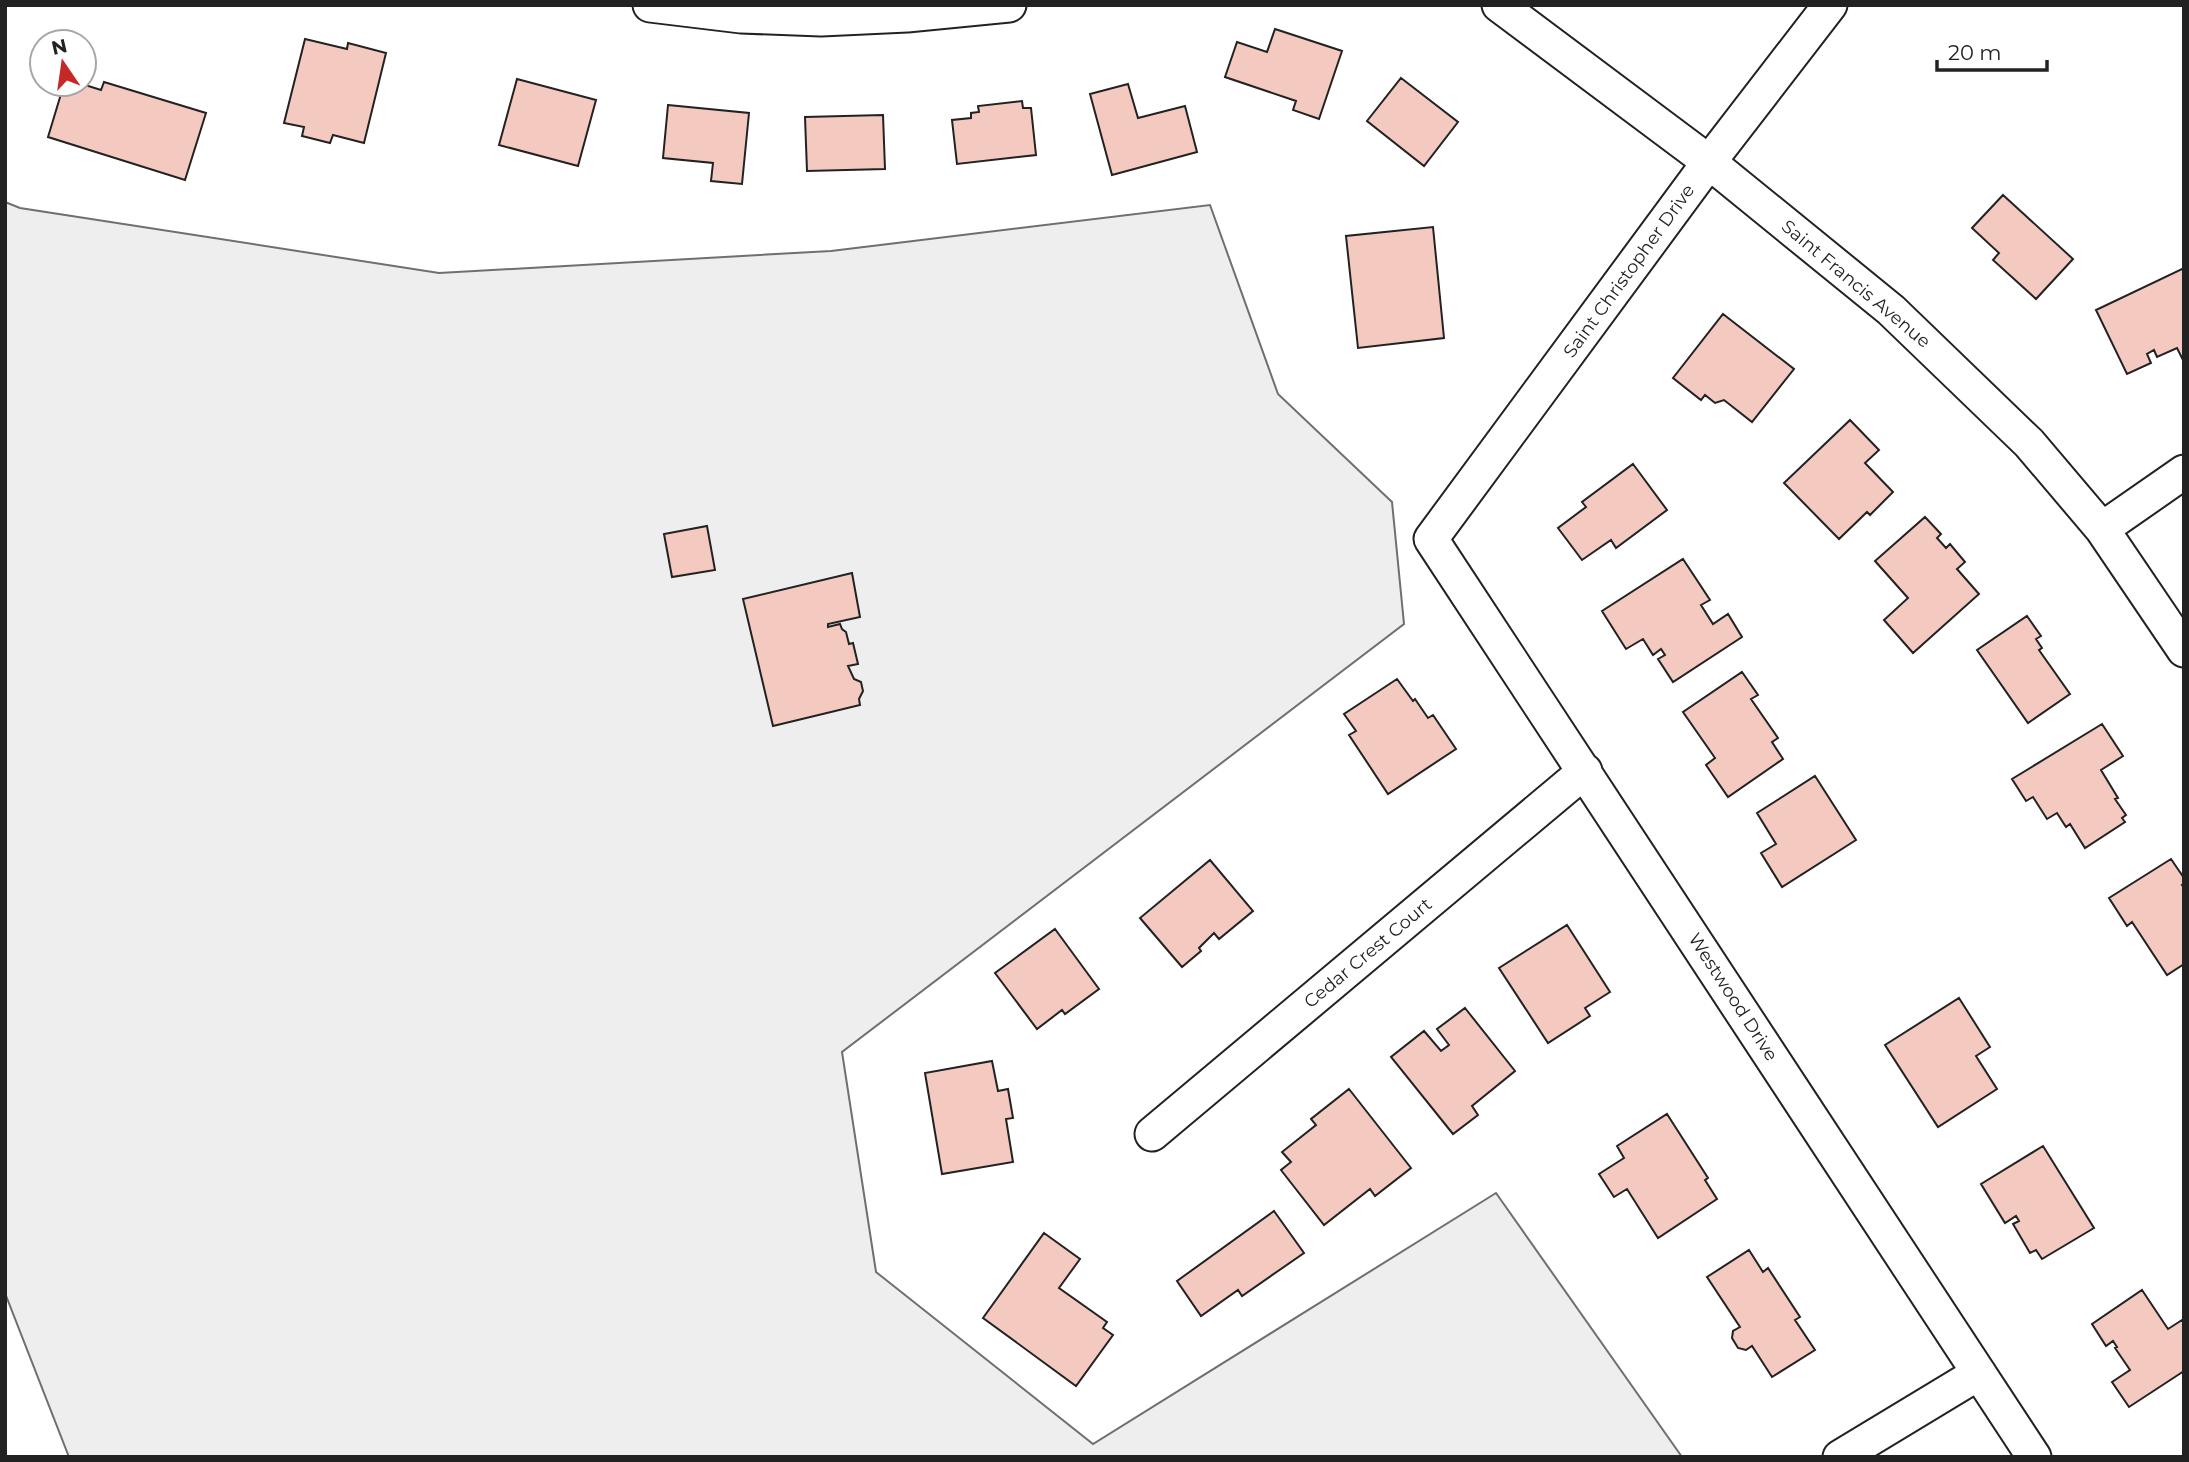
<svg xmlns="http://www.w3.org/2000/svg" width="2189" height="1462" font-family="Montserrat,sans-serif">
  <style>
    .green { fill: #eee; stroke: #6f6f6f; stroke-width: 2 }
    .building { fill: #f3c9c0; stroke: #222; stroke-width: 2 }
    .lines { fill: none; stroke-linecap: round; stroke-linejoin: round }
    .street-casing { stroke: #222; stroke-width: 37 }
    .street { stroke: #fff; stroke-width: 33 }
    .labels { text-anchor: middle; stroke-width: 5; stroke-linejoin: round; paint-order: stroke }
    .street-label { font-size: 18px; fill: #222; stroke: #fff }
  </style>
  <rect width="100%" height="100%" fill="#fff"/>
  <path class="green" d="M5 202 20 208 439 273 831 251 1210 205 1278 394 1392 502 1404 624 842 1052 876 1272 1093 1444 1496 1193 1682 1457H69L5 1293Z"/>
  <path class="building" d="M1275 29 1342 51 1319 119 1293 110 1296 101 1225 77 1237 42 1267 52Z
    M305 39 347 49 348 43 386 53 364 143 333 135 330 143 302 136 304 127 284 123Z
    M1401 78 1458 122 1424 166 1367 121Z
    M517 79 596 100 578 166 499 145Z
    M104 82 206 113 185 180 48 137 64 84H82L101 90Z
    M1128 84 1138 118 1185 106 1197 152 1112 175 1090 94Z
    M1022 101 1023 108H1031L1036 155 957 164 952 120 971 118V113L979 112 978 106Z
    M668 105 749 113 742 184 711 181 713 163 663 158Z
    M883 115 885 169 807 171 805 117Z
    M2003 195 2073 259 2036 299 1993 260 1999 253 1972 228Z
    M1433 227 1444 338 1358 348 1346 236Z
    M2184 268V362L2177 348 2157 357 2154 350 2147 354 2151 363 2127 374 2096 310Z
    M1723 314 1794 369 1752 422 1724 400 1715 403 1705 395 1701 400 1673 378Z
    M1850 420 1879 450 1865 463 1893 492 1870 515 1867 512 1839 539 1784 483Z
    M1633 464 1667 510 1616 548 1611 540 1582 560 1558 528 1586 507 1582 502Z
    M1925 517 1941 534 1937 538 1946 548 1950 544 1965 562 1957 569 1979 594 1913 653 1884 620 1908 598 1875 561Z
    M707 526 715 570 672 577 664 534Z
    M1683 559 1710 600 1701 605 1713 624 1728 614 1742 637 1673 682 1658 659 1665 655 1661 649 1653 655 1643 639 1626 649 1602 611Z
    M852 573 860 617 828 624V627L840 624 842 629 846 632 849 644 853 643 858 664 848 666 854 679 861 682 863 691 859 699 860 705 773 726 743 599Z
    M2027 616 2041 636 2036 639 2042 648 2039 650 2070 694 2028 723 1977 650Z
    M1742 672 1758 695 1751 699 1778 738 1772 742 1783 759 1728 797 1706 765 1715 758 1683 712Z
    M1397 679 1413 701 1415 699 1428 718 1433 715 1456 749 1388 794 1349 735 1356 731 1344 714Z
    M2102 724 2123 756 2101 770 2118 798 2115 799 2126 815 2122 818 2125 822 2085 848 2070 824 2066 827 2057 813 2047 819 2033 797 2026 801 2012 779Z
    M1815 776 1856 840 1782 887 1761 853 1776 844 1757 813Z
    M2171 859 2184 878V884L2182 885 2184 888V964L2167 975 2132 922 2127 926 2109 898Z
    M1210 860 1253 911 1219 939 1214 933 1199 948 1201 951 1182 967 1140 918Z
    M1567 925 1610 992 1585 1008 1590 1016 1548 1043 1499 968Z
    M1055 929 1099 989 1065 1014 1062 1010 1037 1029 995 973Z
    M1959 998 1990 1047 1976 1056 1997 1089 1938 1127 1885 1045Z
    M1465 1008 1515 1071 1472 1106 1478 1115 1453 1134 1391 1057 1424 1031 1441 1051 1449 1045 1437 1029Z
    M992 1061 998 1091 1008 1089 1013 1118 1006 1119 1013 1162 942 1174 925 1073Z
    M1349 1089 1411 1168 1375 1196 1370 1189 1324 1225 1281 1170 1291 1162 1282 1152 1316 1125 1311 1119Z
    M1667 1114 1708 1178 1705 1180 1717 1199 1658 1238 1627 1189 1614 1197 1599 1174 1624 1158 1617 1146Z
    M2043 1146 2094 1228 2042 1259 2036 1250 2030 1253 2013 1224 2019 1221 2016 1216 2005 1223 1981 1184Z
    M1274 1211 1304 1253 1242 1296 1238 1290 1201 1316 1177 1281Z
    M1044 1233 1080 1259 1059 1288 1107 1322 1103 1328 1113 1335 1076 1386 983 1318Z
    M1749 1250 1763 1272 1768 1268 1800 1317 1795 1320 1815 1350 1772 1377 1752 1346 1746 1350 1738 1348 1732 1338 1733 1331 1740 1327 1707 1277Z
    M2142 1290 2168 1329 2182 1320 2184 1323V1371L2129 1407 2112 1382 2130 1370 2115 1348 2117 1347 2113 1341 2106 1346 2092 1324Z"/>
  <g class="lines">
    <defs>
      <path id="street" d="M650 5 741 16 821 19 907 15 1009 5
        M1499 5 1709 162 1891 310 2029 443 2102 529 2184 650
        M1830 5 1709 162 1431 539 2034 1457
        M2102 529 2184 472
        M1152 1134 1585 771
        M1840 1457 1979 1373"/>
    </defs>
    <use href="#street" class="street-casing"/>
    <use href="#street" class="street"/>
  </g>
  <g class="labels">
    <g class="street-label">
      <text transform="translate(1629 271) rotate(-54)" y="6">Saint Christopher Drive</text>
      <text transform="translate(1856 284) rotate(40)" y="6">Saint Francis Avenue</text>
      <text transform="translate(1368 953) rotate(-40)" y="6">Cedar Crest Court</text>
      <text transform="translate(1733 997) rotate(57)" y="6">Westwood Drive</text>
    </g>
  </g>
  <rect width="2189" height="1462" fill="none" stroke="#222222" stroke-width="14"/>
  <g transform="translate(63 63) rotate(347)"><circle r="33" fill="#ffffff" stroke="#a7a7a7" stroke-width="2"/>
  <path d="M0-5L12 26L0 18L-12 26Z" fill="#c62828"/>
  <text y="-10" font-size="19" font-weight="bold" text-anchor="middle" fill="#222222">N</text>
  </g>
  <path d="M1937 60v10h110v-10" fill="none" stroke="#222222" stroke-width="3.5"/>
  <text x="1948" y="60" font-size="21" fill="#222222" stroke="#ffffff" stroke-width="5" paint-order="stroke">20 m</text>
</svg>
